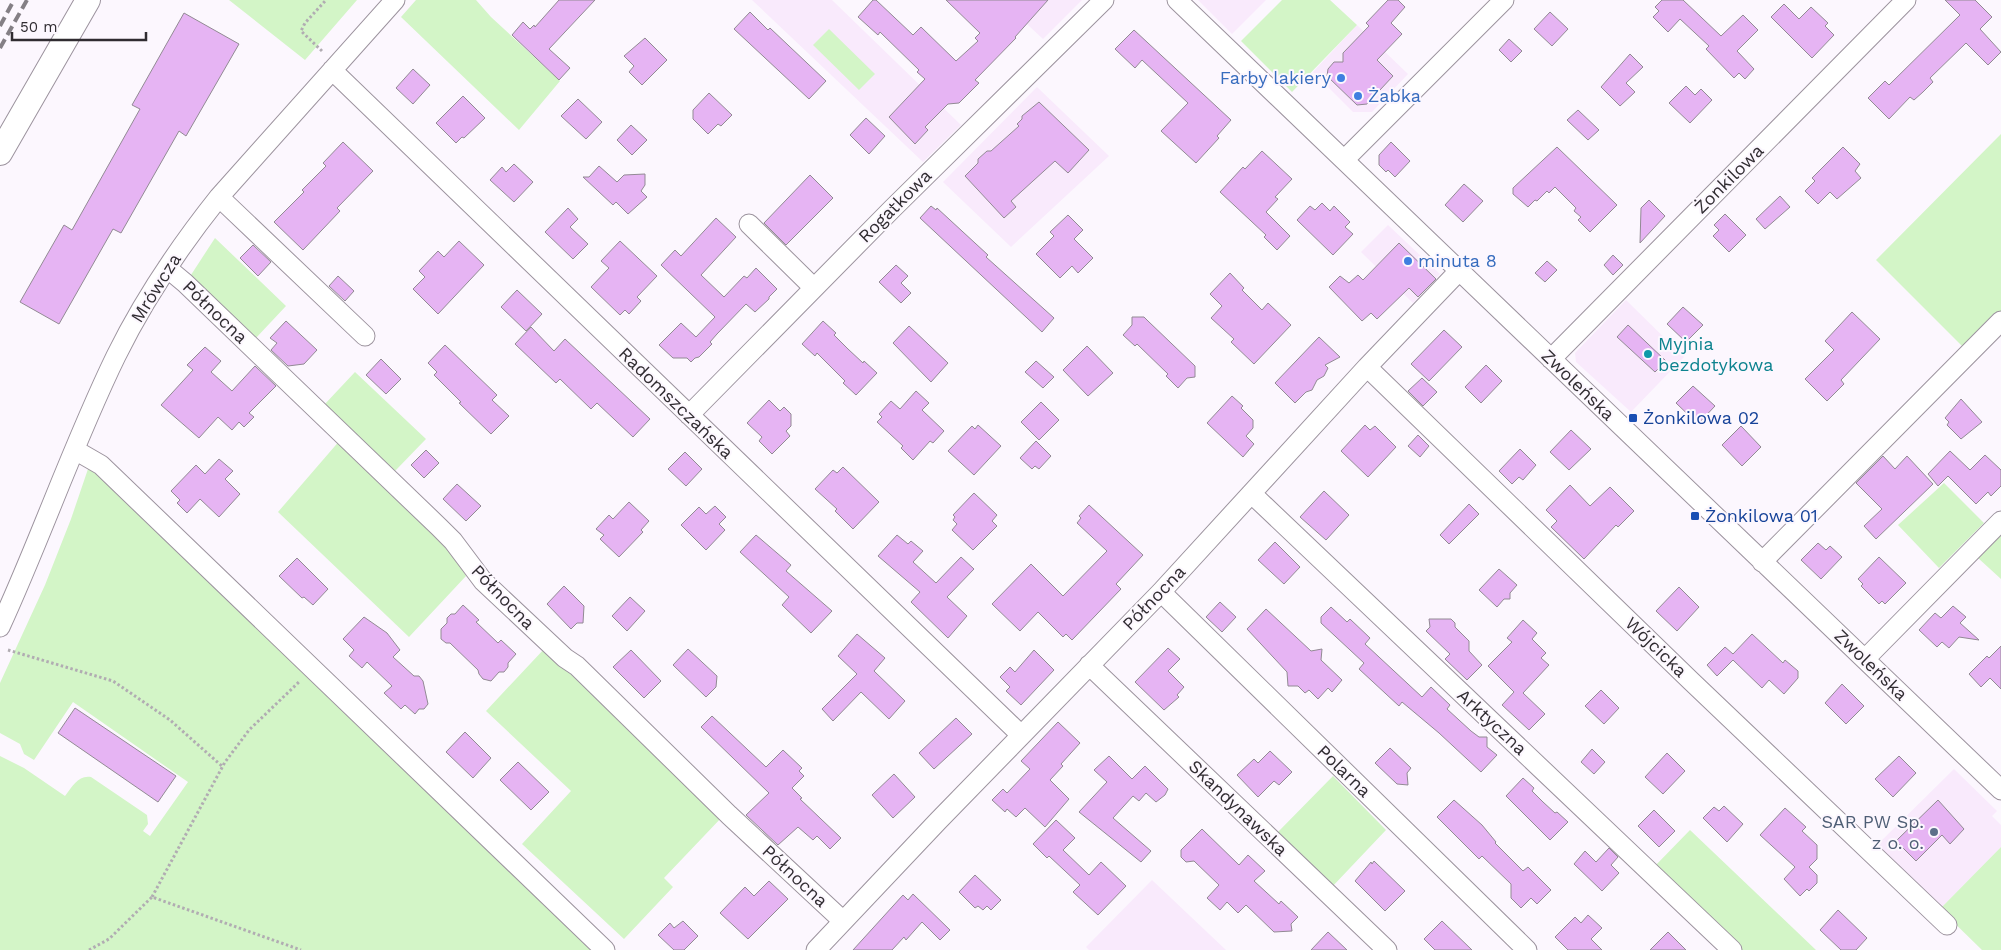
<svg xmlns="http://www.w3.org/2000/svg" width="2001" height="950" font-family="'Work Sans',sans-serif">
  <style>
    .built { fill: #f9eafc }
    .green { fill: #d3f5c7 }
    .building { fill: #e6b4f3; stroke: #928a94 }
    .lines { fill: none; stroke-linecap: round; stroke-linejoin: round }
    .minor-casing { stroke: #9c939e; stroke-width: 21 }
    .major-casing { stroke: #9c939e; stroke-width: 26 }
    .path { stroke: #b1acb2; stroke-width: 3; stroke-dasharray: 2.5 2.5; stroke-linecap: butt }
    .minor { stroke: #fff; stroke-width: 19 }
    .major { stroke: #fff; stroke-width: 24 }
    .rail { stroke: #847f85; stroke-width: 4; stroke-dasharray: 10 5; stroke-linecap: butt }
    .shop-dot { fill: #3f7fe0; stroke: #fcf7fe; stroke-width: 2 }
    .culture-dot { fill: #0f9aa8; stroke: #fcf7fe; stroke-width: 2 }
    .transit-dot { fill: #1a4fb4; stroke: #fcf7fe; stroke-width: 2 }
    .service-dot { fill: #5c6f8a; stroke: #fcf7fe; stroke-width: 2 }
    .labels { text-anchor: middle; stroke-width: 4; stroke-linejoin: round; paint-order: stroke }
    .shop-label { font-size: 18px; fill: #366cbe; stroke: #fcf7fe; text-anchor: start }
    .street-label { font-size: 18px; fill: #302c31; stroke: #fcf7fe }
    .culture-label { font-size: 18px; fill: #0d838f; stroke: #fcf7fe; text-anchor: start }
    .transit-label { font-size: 18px; fill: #164399; stroke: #fcf7fe; text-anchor: start }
    .service-label { font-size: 18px; fill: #4e5e75; stroke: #fcf7fe; text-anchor: end }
  </style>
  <rect width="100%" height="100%" fill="#fcf7fe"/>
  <path class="built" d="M752 0H832L961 125 923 162Z
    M1001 0H1082L1043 39Z
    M1198 0H1266L1232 34Z
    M1357 25 1408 74 1372 112H1353L1313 72Z
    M1037 87 1109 156 1011 247 943 182Z
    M1388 225 1440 274 1413 303 1361 252Z
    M1626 300 1684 357 1631 412 1576 362 1575 353Z
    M1954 769 1997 811 1992 816 2001 825V847L1940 909 1874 848Z
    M1152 880 1226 950H1089L1086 947Z"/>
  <path class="green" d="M229 0H357L305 60Z
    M416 0H476L491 17 559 80 560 81 519 130 401 17Z
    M1282 0H1330L1357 25 1292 92 1241 41Z
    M829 29 875 74 859 90 813 45Z
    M2001 134V312L1965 349 1876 260Z
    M215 238 286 306 255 339 189 278Z
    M355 372 426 439 395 471 324 405Z
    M341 439 452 549 466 576 409 637 278 512Z
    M93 468 593 950H0V756L24 768 65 796C73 786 78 775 91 777L147 815 148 824 143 831 150 836 188 782 73 702 34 760 24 754 20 744 0 733V683L45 585 71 519 88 469Z
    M1944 483 1984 523 1939 568 1898 525Z
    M2001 535V579L1978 558Z
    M545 648 723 816 664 878 673 887 624 939 522 844 571 791 486 711Z
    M1333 776 1386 830 1331 888 1276 834Z
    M1690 830 1816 950H1740L1653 868Z
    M2001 847V950H1982L1940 909Z"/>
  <path class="building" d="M559 0H595L549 49 570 68 559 80 512 35 523 22 530 29 534 25 535 27Z
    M873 0H876L913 35 921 27 956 61 978 41 975 38 980 33 946 0H1048L1015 37 1016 38 975 80 979 83 959 103 948 104 925 127 928 130 915 144 889 117 925 79 917 72 919 70 880 32 878 35 858 17Z
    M1388 0H1398L1405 7 1391 23 1402 34 1377 60 1393 76 1367 104 1357 105 1327 76 1328 69 1334 62H1343V53L1369 26 1366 23Z
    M1662 0H1683L1721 36 1743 15 1758 30 1737 51 1754 69 1745 79 1739 73 1734 78 1706 49 1709 46 1680 19 1668 32 1653 17 1659 11 1655 7Z
    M1945 0H1975L1992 17 1980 29 2001 52 1988 65 1966 43 1930 78 1933 82 1923 92 1914 100 1910 97 1889 119 1868 98 1885 81 1889 85 1960 15Z
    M1784 4 1799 19 1811 7 1828 23 1825 26 1834 35 1812 58 1771 17Z
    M750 12 768 30 770 28 826 81 809 99 734 29Z
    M1550 12 1568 29 1552 46 1534 29Z
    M184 13 239 44 186 136 179 131 121 233 113 229 59 324 20 302 64 225 72 230 140 109 132 105Z
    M1134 30 1231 120 1217 136 1219 138 1196 163 1161 131 1188 103 1142 60 1135 68 1115 49Z
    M645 38 667 60 642 85 629 72 634 66 624 56Z
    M1509 39 1522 51 1511 62 1499 50Z
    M1630 54 1643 67 1626 83 1635 92 1620 106 1601 87Z
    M413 69 430 85 413 104 396 88Z
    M1686 86 1695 95 1701 89 1712 100 1690 123 1669 103Z
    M709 93 732 115 721 126 718 124 708 134 693 119V110Z
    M463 96 485 118 464 138 462 137 456 143 436 123Z
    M578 99 602 122 586 139 561 116Z
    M1039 102 1089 150 1068 173 1055 161 1011 201 1016 207 1004 218 965 176 978 163V159L987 151H991L1019 126 1017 124 1022 119V116Z
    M1578 110 1599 130 1588 140 1567 120Z
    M866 118 885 136 869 154 850 135Z
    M631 125 647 140 632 155 617 140Z
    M343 142 373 171 337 208 340 211 303 250 274 222 304 192 302 190 326 166 323 163Z
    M1391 142 1410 161 1395 177 1388 170 1386 172 1379 165V155Z
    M1557 147 1617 205 1590 232 1578 220 1581 217 1574 211 1576 208 1555 187 1549 193 1547 191 1537 201 1535 200 1528 207 1513 194V188Z
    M1843 147 1860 164 1855 171 1861 178 1837 199 1830 192 1818 204 1805 191 1815 181 1812 178Z
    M1262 151 1292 179 1275 197 1278 199 1266 212 1290 236 1277 250 1264 237 1266 235 1220 192 1243 167 1245 169Z
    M514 164 533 182 514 202 490 180 502 167 506 172Z
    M599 166 617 182 624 175 645 174V185L641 191 647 197 628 214 616 202 613 205 583 177H589Z
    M810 175 833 198 786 245 764 223Z
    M1464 184 1483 201 1463 222 1445 205Z
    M1780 196 1790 207 1765 229 1756 219Z
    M1649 200 1665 216 1640 243 1641 208Z
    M1322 203 1330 211 1334 206 1350 222 1345 227 1353 234 1333 255 1297 220 1310 206 1315 210Z
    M931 206 936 210 937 208 988 255 986 257 1054 318 1042 332 920 218Z
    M568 208 578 219 570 227 588 244 573 259 545 232Z
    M1725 214 1746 235 1729 252 1713 236 1719 230 1714 225Z
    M1068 215 1083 230 1074 239 1093 258 1078 273 1072 266 1060 278 1036 254 1054 236 1050 232Z
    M716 218 736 237 701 275 724 297 744 276 747 278 756 268 777 289 769 297V299L755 312 746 304 717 334 710 342 712 344 699 357 695 358 691 362 687 358H673L659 345 681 323 696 337 715 317 661 265 675 250 681 256Z
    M459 241 484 265 438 314 413 289 425 277 419 271 438 251 444 257Z
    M620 241 657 276 637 297 641 301 629 314 625 310 620 315 591 287 609 268 601 261Z
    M1399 243 1436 279 1418 297 1409 288 1377 319 1371 313 1362 321 1329 287 1340 276 1349 283 1358 275 1363 280Z
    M253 245 271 262 258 276 240 258Z
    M1613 255 1623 265 1613 275 1604 265Z
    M1547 261 1557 270 1545 282 1535 273Z
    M896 265 908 276 901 283 911 293 901 303 879 282Z
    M1230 273 1244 288 1242 290 1262 310 1268 303 1291 325 1254 364 1231 342 1234 339 1211 318 1222 306 1210 294Z
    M338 276 354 291 345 301 329 286Z
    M517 290 542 314 526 331 501 307Z
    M1683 307 1703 325 1686 342 1667 324Z
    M1852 312 1880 339 1841 380 1844 384 1827 401 1805 379 1834 350 1825 341Z
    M1132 317H1144L1148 321 1195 366V377L1187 378 1178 388 1166 376 1168 374 1137 344 1135 346 1123 335 1132 325Z
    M286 321 317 350 304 364 288 366 271 350 277 343 270 338Z
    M823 321 836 333 834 335 848 349 863 363 864 361 877 373 856 395 843 383 845 381 817 353 815 356 802 344Z
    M1628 325 1666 361 1655 372 1617 337Z
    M909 326 948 363 931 382 893 343Z
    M531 327 554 351 565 339 650 419 633 437 597 403 591 409 560 379 556 383 515 344Z
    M1444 330 1462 347 1429 381 1411 364Z
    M1319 337 1340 357 1325 365 1328 368 1324 376 1317 380 1312 390 1306 392 1295 403 1275 383Z
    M445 345 497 395 492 400 509 416 491 434 459 403 461 402 434 375 437 372 428 363Z
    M1087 346 1113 373 1088 396 1063 370Z
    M205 347 221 361 211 372 232 391 255 366 276 386 249 413 254 417 244 427 239 422 232 430 218 417 199 438 161 405 193 370 187 365Z
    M381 359 401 379 386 394 366 375Z
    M1036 361 1054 377 1043 388 1025 372Z
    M1486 365 1502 381 1481 403 1465 387Z
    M1422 378 1437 392 1423 406 1408 391Z
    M1693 386 1715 406 1698 424 1676 403Z
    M916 391 929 403 922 410 944 431 933 443 930 441 913 460 901 448 903 446 877 422 882 417 879 414 891 401 900 409Z
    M1232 396 1243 406 1241 408 1253 420V428L1246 436 1254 444 1243 457 1207 423Z
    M1961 399 1982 422 1961 439 1947 425 1949 422 1945 418Z
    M769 400 780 411 784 407 791 414V426L786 431 790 436 772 454 759 441 762 437 747 423Z
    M1041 402 1059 420 1039 440 1021 422Z
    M978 425 1001 446 974 475 948 451 972 426 975 429Z
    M1365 425 1370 430 1375 426 1396 447 1368 477 1341 451Z
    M1741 426 1761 447 1742 466 1722 445Z
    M1571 430 1591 449 1569 470 1550 452Z
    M1418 435 1429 446 1420 457 1408 446Z
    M1036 441 1051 456 1039 469 1035 466 1032 469 1020 458Z
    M1520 449 1536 465 1523 480 1519 477 1512 484 1499 471Z
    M426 450 439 463 424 478 411 465Z
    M1950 451 1970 470 1985 455 2001 470V486L1991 496 1988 492 1976 504 1948 476 1938 486 1928 474Z
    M685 452 702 469 686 486 668 469Z
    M1883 456 1895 469 1907 456 1933 484 1876 539 1864 526 1882 509 1856 483Z
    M219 459 233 471 225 479 240 494 219 517 200 499 187 513 177 503 180 500 171 491 196 465 205 474Z
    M843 467 879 502 853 529 835 511 837 509 815 489 833 470 837 473Z
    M457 484 481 506 466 521 443 499Z
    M1570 485 1590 506 1610 487 1634 511 1618 527 1616 525 1584 559 1551 527 1557 521 1546 510Z
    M1324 491 1349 515 1326 540 1300 517Z
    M974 493 997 515 992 521 997 526 973 550 952 530 957 524 953 520 955 517 953 515Z
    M629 502 649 521 641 530 643 532 619 557 600 539 604 535 596 529 609 515 613 519Z
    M1469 504 1479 514 1449 544 1440 535Z
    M1089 505 1143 555 1116 584 1121 589 1072 640 1066 634 1063 637 1038 612 1020 631 992 604 1031 564 1063 596 1107 551 1077 523 1081 518 1079 516Z
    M715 506 726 517 719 524 725 530 706 550 681 525 699 507 706 514Z
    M756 535 791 565 786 571 832 611 811 633 782 605 789 597 740 552Z
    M897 535 908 544 911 541 923 551 913 562 936 583 961 557 974 569 947 597 967 616 948 638 911 602 920 592 878 556Z
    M1275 542 1300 567 1284 584 1258 560Z
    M1818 543 1826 550 1830 546 1842 557 1821 579 1801 560Z
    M1879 557 1906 583 1885 604 1882 601 1879 604 1861 586 1863 584 1858 579Z
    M297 558 328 589 313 605 304 597 302 598 279 576Z
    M1499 569 1517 585 1510 593V599H1504L1497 607 1479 590Z
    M564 586 584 606 583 623H577L571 629 547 604Z
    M1679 587 1699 607 1677 631 1656 611Z
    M630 597 645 611 627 631 612 616Z
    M1220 602 1236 617 1222 632 1206 617Z
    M463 605 479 620 476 622 498 643 501 640 516 654 508 663V667L504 672H499L491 681 483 679 479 674 478 670 450 643H446L441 639V629L447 623V618L451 614H455Z
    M1953 606 1966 617 1960 623 1979 640 1959 637 1949 648 1942 642 1937 647 1919 630 1935 613 1941 618Z
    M1331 607 1347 622 1350 619 1370 638 1365 644 1422 697 1431 687 1450 705 1447 709 1471 731 1479 737H1487V747L1497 755 1481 772 1439 733 1402 702 1399 706 1359 669 1364 663 1321 623V617Z
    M1266 609 1311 651 1322 649 1321 660 1342 680 1332 692 1328 688 1318 699 1309 690 1305 693 1298 686H1288L1287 672 1247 629Z
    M364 617 387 633 400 650 393 657 414 676H419L423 681 428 704 424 709H419L415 714 405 705 401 709 384 693 392 686 367 662 362 668 349 656 354 650 343 639Z
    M1429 619H1451L1455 623V627L1469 641V651L1482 665 1467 680 1445 659 1450 654 1426 631 1430 627Z
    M1523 620 1537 633 1532 639 1546 653 1541 658 1549 665 1523 693 1545 714 1529 730 1502 705 1514 692 1488 666 1512 642 1507 638Z
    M857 634 885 658 874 671 905 701 889 719 861 692 833 721 822 709 857 674 838 656Z
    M1752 634 1783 663 1785 660 1798 671V678L1784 694 1769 680 1762 688 1733 660 1717 676 1707 665 1725 647 1733 654Z
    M2001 646V689L1990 678 1981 687 1969 674 1987 656 1989 658Z
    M1168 648 1180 659 1168 671 1184 687 1177 695 1179 697 1164 710 1135 682Z
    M688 649 717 676 716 687 706 697 673 665Z
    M631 650 661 681 644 698 613 667Z
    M1034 650 1054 670 1021 705 1006 691 1010 687 1000 677 1010 667 1015 672Z
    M1842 684 1864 706 1846 724 1825 703Z
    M1601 690 1619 708 1604 724 1585 706Z
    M75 708 176 776 158 802 58 733Z
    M712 716 766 767 783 750 802 768 799 771 804 776 792 788 802 798 800 799 841 838 830 849 817 836 813 840 798 827 778 845 746 815 769 793 701 727Z
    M956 718 972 734 934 769 919 753Z
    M1058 722 1080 743 1061 764 1063 766 1050 780 1069 799 1045 827 1025 808 1016 817 1007 809 1005 812 992 800 1003 789 1007 793 1030 769 1021 761Z
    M465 732 491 758 473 778 446 752Z
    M1390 748 1411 768 1407 773 1408 785 1397 784 1375 763Z
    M1592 749 1605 762 1594 774 1581 762Z
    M1270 751 1292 772 1279 785 1274 781 1258 797 1237 775 1254 759 1258 763Z
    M1667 753 1685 771 1663 794 1645 777Z
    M1109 756 1132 779 1145 766 1168 789 1165 795 1156 802 1146 793 1139 801 1133 796 1113 818 1151 851 1141 862 1079 812 1107 782 1094 770Z
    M1899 756 1916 773 1893 797 1875 779Z
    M518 762 549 792 531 810 500 780Z
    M894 774 915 797 893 818 872 795Z
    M1523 778 1534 788 1532 791 1543 802 1555 813 1557 812 1568 822 1550 840 1506 796Z
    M1454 800 1482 825 1496 842 1495 843 1523 871 1528 867 1551 890 1537 904 1531 898 1521 908 1511 898V884L1482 856 1479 859 1437 817Z
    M1938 800 1964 829 1950 844 1942 835 1916 861 1896 841Z
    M1724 806 1743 824 1727 842 1703 818 1714 807 1719 811Z
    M1785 808 1806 827 1802 831 1817 845V859L1809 867 1817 875V883L1809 891 1807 889 1800 896 1784 879 1795 867 1760 835Z
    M1654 810 1675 831 1659 847 1638 826Z
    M1056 820 1075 838 1063 850 1089 875 1101 862 1126 886 1098 915 1073 892 1080 885 1049 856 1047 858 1033 844Z
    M1202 829 1239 865 1248 855 1265 871 1254 881 1279 904 1281 901 1298 917 1291 924 1292 931 1274 932 1246 905 1238 913 1227 902 1220 910 1207 898 1219 885 1194 861 1186 862 1181 857V850Z
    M1609 848 1618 857 1611 865 1619 873 1602 891 1574 864 1585 851 1596 862Z
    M1374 861 1405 891 1385 911 1355 881 1371 862 1372 864Z
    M975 875 1001 900 991 910 987 906 983 910 978 906 975 908 959 892Z
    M769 881 788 899 748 939 720 913 745 887 754 896Z
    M913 894 950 930 940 940 922 922 906 940 904 937 892 950H853L903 895 908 900Z
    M1838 910 1867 938 1856 950H1841L1820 930Z
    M1588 915 1602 928 1591 939 1602 950H1568L1555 937 1575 917 1581 923Z
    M683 921 698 936 684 950H674L658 935 670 923 674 928Z
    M1442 921 1472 950H1435L1424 939Z
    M1328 932 1347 950H1311Z
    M1668 932 1686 950H1650Z"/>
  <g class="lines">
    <defs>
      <path id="minor" d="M1177 0 2001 790
        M332 70 1021 735
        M1344 160 1504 0
        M219 197 365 336
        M749 224 814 288
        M167 268 185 283 439 527 453 541 483 581 565 658 577 666 729 815 843 921
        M1551 359 1906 0
        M1367 367 1691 681 1947 925
        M689 415 892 209 1104 0
        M75 450 101 465 605 950
        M1252 494 1732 950
        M1762 562 2001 321
        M1161 592 1527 950
        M0 627C41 538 73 444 116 356 144 299 180 246 219 197L395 0
        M1865 659 2001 521
        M1089 665 1387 950
        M816 950 938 821 1161 592 1367 367 1459 271"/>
      <path id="major" d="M0 153 88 0"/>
    </defs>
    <use href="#minor" class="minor-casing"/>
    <use href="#major" class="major-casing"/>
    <path class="path" d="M322 51 301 31 305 23 326 0
      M8 650 113 681 170 720 223 767
      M152 897 225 762 249 730 300 681
      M89 950 109 939 152 897 301 950"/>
    <use href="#minor" class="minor"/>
    <use href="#major" class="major"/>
    <path class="rail" d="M0 26 14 0
      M0 48 27 0"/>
  </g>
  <g class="shop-dot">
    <circle cx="1341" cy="78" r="5"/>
    <circle cx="1358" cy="96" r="5"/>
    <circle cx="1408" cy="261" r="5"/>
  </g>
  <circle class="culture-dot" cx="1648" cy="354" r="5"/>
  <g class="transit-dot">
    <rect x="1628" y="413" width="10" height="10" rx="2.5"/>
    <rect x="1690" y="511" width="10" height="10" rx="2.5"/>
  </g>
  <circle class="service-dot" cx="1934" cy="832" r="5"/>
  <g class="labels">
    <g class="shop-label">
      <text x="1331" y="84" text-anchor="end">Farby lakiery</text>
      <text x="1368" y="102">Żabka</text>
      <text x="1418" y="267">minuta 8</text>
    </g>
    <g class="street-label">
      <text transform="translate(1729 179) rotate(-45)" y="6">Żonkilowa</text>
      <text transform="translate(895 206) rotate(-45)" y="6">Rogatkowa</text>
      <text transform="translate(156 288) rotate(-58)" y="6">Mrówcza</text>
      <text transform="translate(215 312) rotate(44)" y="6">Północna</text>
      <text transform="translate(1578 385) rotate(44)" y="6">Zwoleńska</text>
      <text transform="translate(676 403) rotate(44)" y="6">Radomszczańska</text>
      <text transform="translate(503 597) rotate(46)" y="6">Północna</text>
      <text transform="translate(1154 598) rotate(-46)" y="6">Północna</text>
      <text transform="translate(1656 647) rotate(44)" y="6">Wójcicka</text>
      <text transform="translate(1871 665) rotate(44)" y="6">Zwoleńska</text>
      <text transform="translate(1492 722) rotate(43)" y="6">Arktyczna</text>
      <text transform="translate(1344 771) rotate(44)" y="6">Polarna</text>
      <text transform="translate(1238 808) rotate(44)" y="6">Skandynawska</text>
      <text transform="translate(795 876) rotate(43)" y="6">Północna</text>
    </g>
    <g class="culture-label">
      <text x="1658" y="350">Myjnia<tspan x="1658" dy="21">bezdotykowa</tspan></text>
    </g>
    <g class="transit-label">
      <text x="1643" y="424">Żonkilowa 02</text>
      <text x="1705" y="522">Żonkilowa 01</text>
    </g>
    <g class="service-label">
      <text x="1924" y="828">SAR PW Sp.<tspan x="1924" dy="21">z o. o.</tspan></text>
    </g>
  </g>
  <path d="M12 32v8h134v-8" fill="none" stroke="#302c31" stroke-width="2.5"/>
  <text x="20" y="32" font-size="15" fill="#302c31" stroke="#fcf7fe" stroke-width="4" paint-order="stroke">50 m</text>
</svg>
